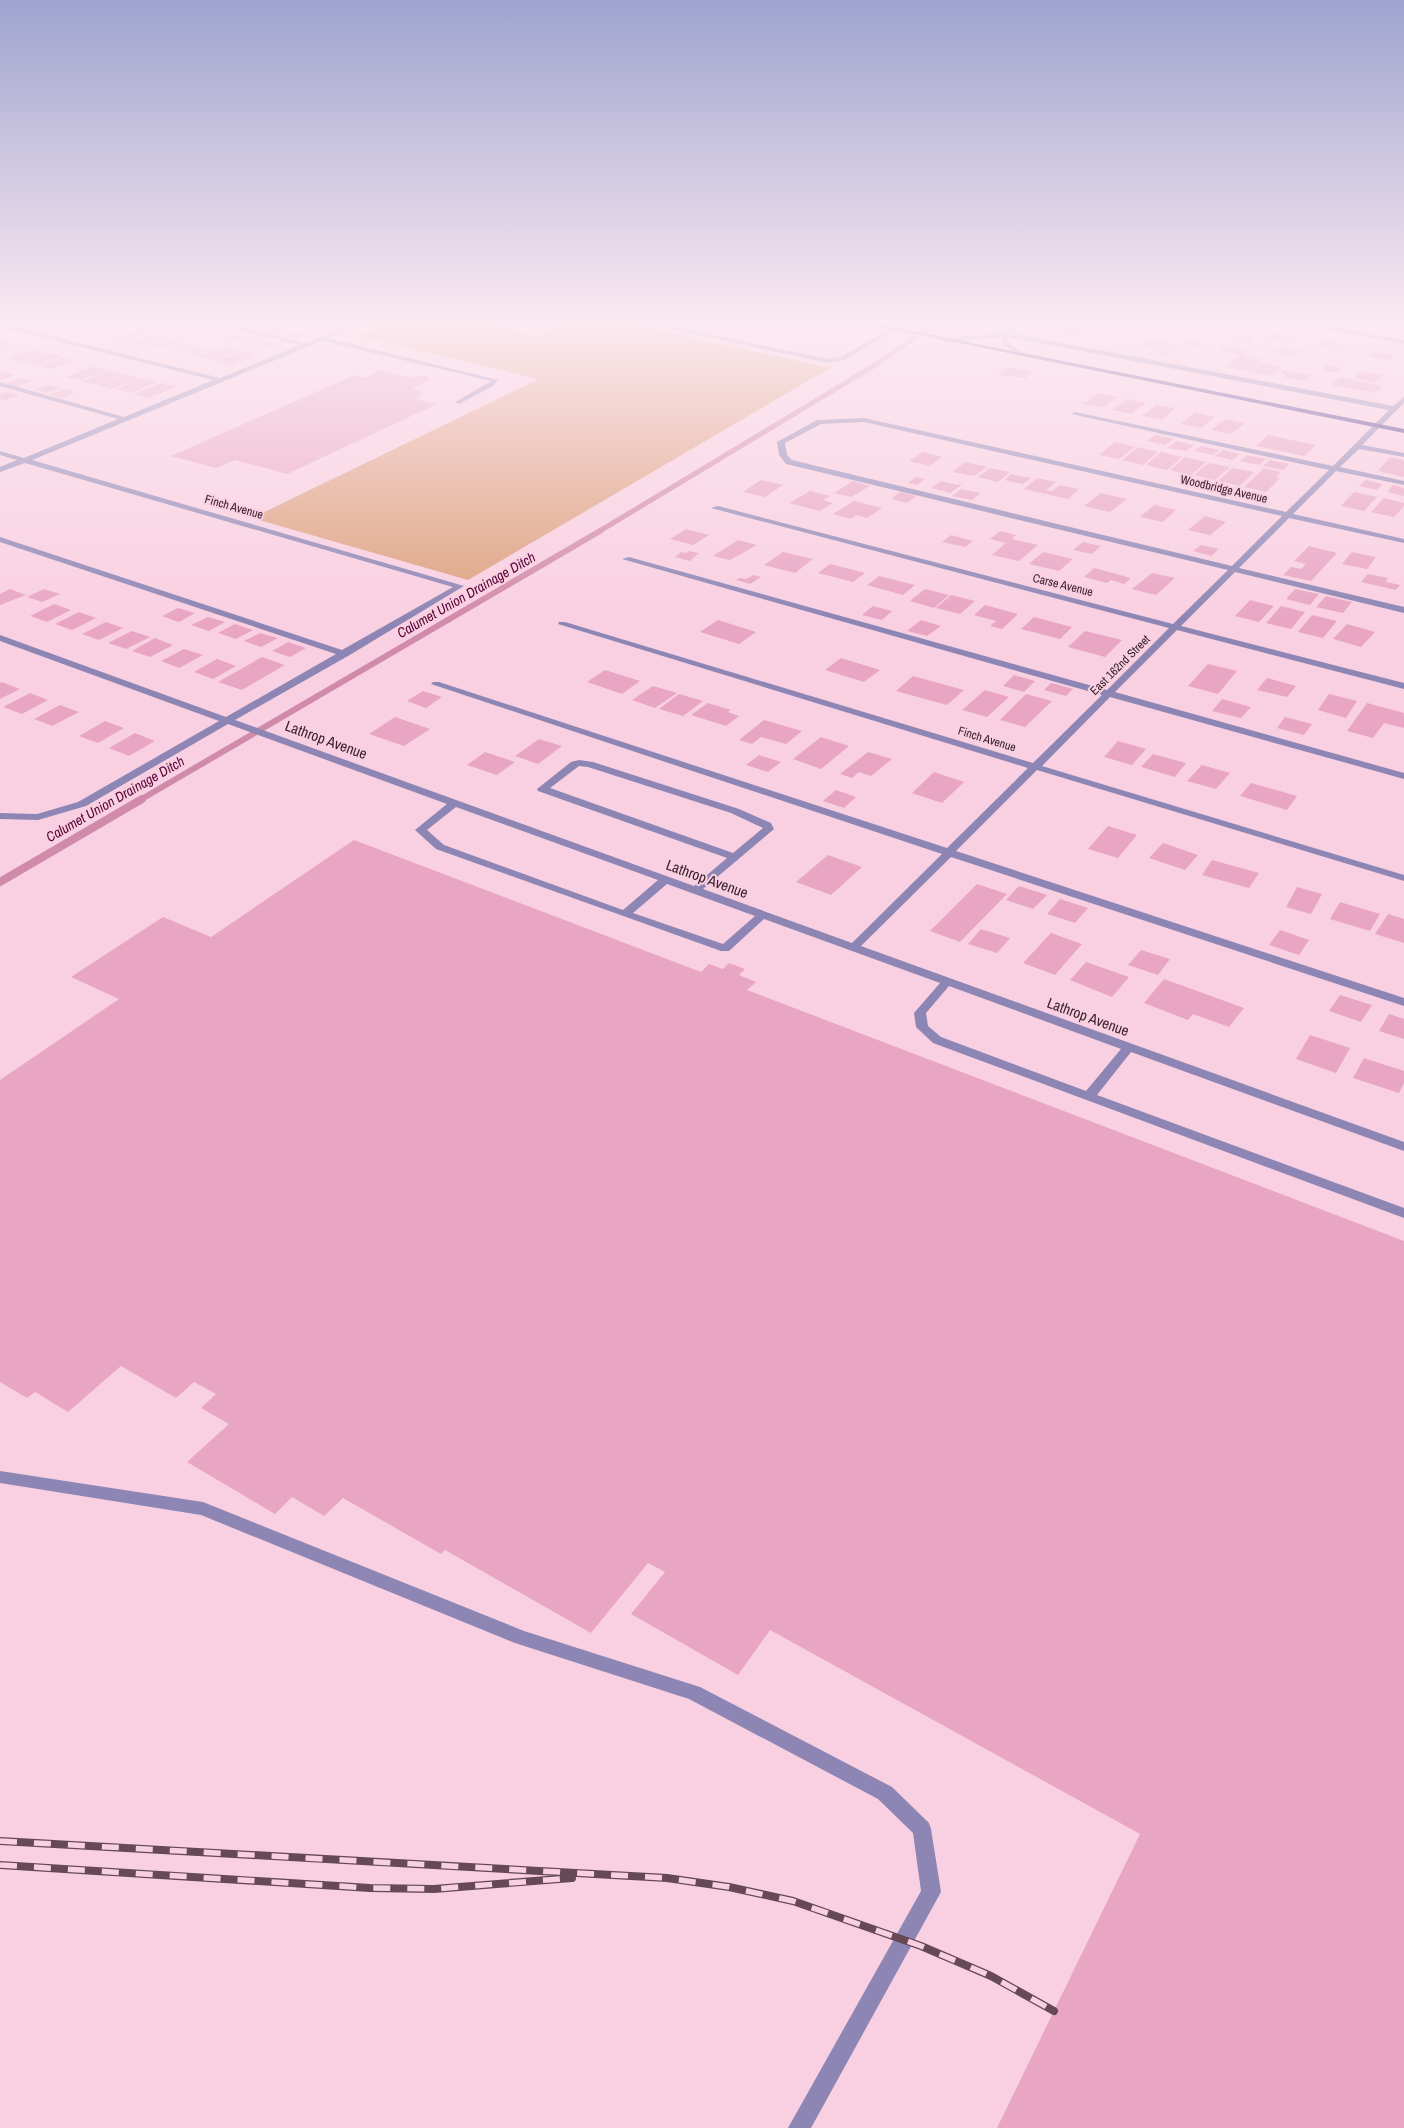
<svg xmlns="http://www.w3.org/2000/svg" width="1404" height="2128" font-family="'Archivo Narrow',sans-serif">
  <style>
    .green { fill: #dda17e }
    .lines { fill: none; stroke-linecap: round; stroke-linejoin: round }
    .stream-far2 { stroke: #d18baa; stroke-width: 5 }
    .stream-far1 { stroke: #d18baa; stroke-width: 6 }
    .stream { stroke: #d18baa; stroke-width: 8 }
    .building { fill: #e8a6c3 }
    .minor { fill: #8d86b4; fill-rule: evenodd }
    .major { fill: #4f3a8c; fill-rule: evenodd }
    .rail-casing { stroke: #664955; stroke-width: 8 }
    .rail { stroke: #f9d0e1; stroke-width: 5.5; stroke-dasharray: 17; stroke-linecap: butt }
    .labels { text-anchor: middle; stroke-width: 4; stroke-linejoin: round; paint-order: stroke }
    .far-street-label { font-size: 12px; fill: #3a212c; stroke: #f9d0e1 }
    .far-water-label { font-size: 14px; font-style: italic; fill: #580236; stroke: #f9d0e1 }
    .street-label { font-size: 15px; fill: #3a212c; stroke: #f9d0e1 }
  </style>
  <rect width="100%" height="100%" fill="#f9d0e1"/>
  <path class="green" d="M393 321H474L538 336 571 321H616L830 368 468 580 252 518 539 379 358 336Z"/>
  <g class="lines">
    <path class="stream-far2" d="M598 532 877 364 938 321"/>
    <path class="stream-far1" d="M140 800 600 531"/>
    <path class="stream" d="M0 882 142 799"/>
  </g>
  <path class="building" d="M61 321H81V322L69 326 56 323Z
    M242 321H254L258 322 246 327 235 324Z
    M286 321H311L301 326Z
    M315 321H337L318 329 303 326Z
    M107 322 120 326 94 335 81 332Z
    M259 323 271 326 259 330 247 328Z
    M1228 324 1248 327 1242 333 1221 329Z
    M203 325 214 328 202 332 191 330Z
    M1198 325 1212 327 1205 333 1190 330Z
    M1054 326 1084 331 1075 337 1045 331Z
    M278 327 290 330 278 335 266 332Z
    M140 329 153 332 127 342 114 338Z
    M295 331 307 334 295 339 283 336Z
    M1275 332 1297 336 1290 342 1266 339Z
    M156 333 170 336 144 346 130 343Z
    M235 333 246 336 234 340 222 338Z
    M1240 335 1256 338 1249 343 1233 340Z
    M175 336 189 339 163 349 149 345Z
    M252 336 263 339 251 344 239 341Z
    M1148 339 1182 346 1168 355 1152 352 1156 350 1137 346Z
    M1189 339 1205 342 1197 348 1181 344Z
    M270 341 282 344 270 349 258 346Z
    M1323 341 1345 345 1339 351 1317 347Z
    M3 342 16 345 0 351V343Z
    M185 343 211 349 196 355 169 349Z
    M1224 345 1248 350 1242 355 1263 359 1248 371 1225 367 1241 355 1218 350Z
    M225 346 239 350 213 360 199 357Z
    M1283 346 1302 350 1294 356 1274 353Z
    M32 350 45 353 21 362 8 358Z
    M242 351 256 354 231 365 217 361Z
    M1374 351 1396 355 1389 360 1367 356Z
    M50 353 62 356 38 365 25 362Z
    M63 357 76 361 52 369 39 366Z
    M1261 363 1284 367 1272 376 1249 371Z
    M1327 365 1343 368 1337 373 1321 371Z
    M94 366 108 370 80 380 66 377Z
    M1009 367 1034 372 1025 378 997 375Z
    M110 370 124 374 96 385 82 381Z
    M380 370 408 377 427 376 431 379 412 389 419 391 421 396 416 399 437 404 287 474 235 460 216 468 171 456 355 375 364 378Z
    M1284 370 1312 375 1305 381 1283 377 1286 375 1280 373Z
    M1362 371 1384 375 1375 382 1354 378Z
    M3 372 15 375 0 380V373Z
    M126 374 140 378 112 389 98 385Z
    M1340 377 1383 386 1375 393 1331 385Z
    M19 378 31 381 16 387 5 384Z
    M143 378 157 382 130 393 116 389Z
    M162 383 176 387 148 398 134 394Z
    M49 385 60 388 46 393 34 390Z
    M64 389 76 392 61 398 50 395Z
    M7 392 19 395 4 401 0 399V394Z
    M1099 393 1117 397 1102 408 1083 404Z
    M1127 399 1146 403 1131 414 1112 410Z
    M1156 405 1175 408 1162 420 1142 416Z
    M1195 412 1215 417 1201 428 1181 424Z
    M1225 419 1245 423 1231 434 1211 430Z
    M1155 435 1174 439 1165 445 1147 441Z
    M1268 435 1316 445 1304 456 1256 446Z
    M1176 441 1194 445 1186 451 1168 448Z
    M1115 442 1135 447 1119 459 1099 455Z
    M1201 446 1219 450 1213 455 1194 451Z
    M1138 447 1158 452 1143 465 1122 460Z
    M1223 450 1240 454 1233 460 1215 456Z
    M923 452 942 457 929 466 909 461Z
    M1161 452 1182 457 1167 470 1146 465Z
    M1247 455 1266 459 1259 465 1240 461Z
    M1185 457 1206 462 1191 475 1170 470Z
    M1390 457 1404 460V477L1378 471Z
    M1270 460 1289 464 1283 470 1263 466Z
    M965 462 987 467 974 476 952 472Z
    M1209 463 1230 467 1215 480 1194 475Z
    M990 468 1010 472 998 482 978 477Z
    M1232 468 1254 472 1240 486 1218 481Z
    M1264 468 1281 472 1276 477 1280 478 1266 492 1244 487Z
    M1011 474 1031 478 1023 484 1004 480Z
    M916 477 925 479 917 485 908 483Z
    M1037 478 1056 482 1046 490 1052 491 1060 485 1079 489 1068 499 1024 489Z
    M761 480 783 485 765 497 743 492Z
    M1366 480 1383 484 1377 490 1359 486Z
    M853 481 870 486 851 497 834 493Z
    M941 481 958 485 963 484 950 493 931 488Z
    M1393 485 1404 488V496L1387 492Z
    M961 489 981 493 972 500 952 496Z
    M810 491 830 496 823 500 833 503 820 511 789 503Z
    M900 492 916 496 907 503 891 499Z
    M1354 492 1377 497 1364 511 1341 506Z
    M1101 493 1127 499 1110 512 1084 506Z
    M1384 498 1404 503V506L1394 517 1371 512Z
    M854 501 882 508 867 518 856 515 851 519 833 514Z
    M1154 505 1176 510 1163 522 1140 517Z
    M1205 516 1226 522 1210 535 1188 530Z
    M686 529 709 535 693 545 670 539Z
    M1000 531 1016 535 1012 539 1038 545 1019 561 992 555 1006 543 990 539Z
    M951 535 973 541 965 547 942 542Z
    M738 540 757 545 730 560 713 556Z
    M1083 542 1101 546 1092 554 1073 550Z
    M1201 545 1219 549 1211 556 1193 551Z
    M1309 546 1337 553 1311 581 1283 575 1291 567 1301 569 1306 564 1294 561Z
    M688 551 699 553 690 561 675 557 681 552 686 553Z
    M783 552 813 559 795 573 764 565Z
    M1043 552 1073 559 1059 571 1029 564Z
    M1352 552 1376 557 1367 569 1342 564Z
    M830 564 865 573 853 582 818 573Z
    M1094 568 1131 578 1124 584 1111 580 1107 583 1084 577Z
    M1152 573 1175 578 1156 595 1132 589Z
    M1368 574 1388 578 1386 582 1400 585 1396 590 1361 582Z
    M754 575 761 577 750 584 736 580 740 578 746 579Z
    M879 576 915 585 903 595 867 585Z
    M10 589 26 595 0 605V594Z
    M44 589 60 594 42 602 27 597Z
    M925 589 949 595 934 608 910 601Z
    M1295 589 1319 594 1310 605 1286 599Z
    M951 595 975 601 960 614 936 608Z
    M1326 596 1352 602 1343 613 1316 607Z
    M1250 600 1274 606 1259 622 1235 616Z
    M54 604 71 610 47 622 30 616Z
    M985 605 1018 614 1002 629 990 626 996 621 974 615Z
    M873 606 892 611 882 620 862 615Z
    M1281 606 1305 612 1291 629 1266 623Z
    M178 608 195 613 179 622 162 616Z
    M79 612 96 618 72 630 55 624Z
    M1312 615 1337 621 1323 638 1298 632Z
    M208 617 225 622 209 631 191 625Z
    M1034 617 1072 627 1060 639 1021 629Z
    M718 620 756 632 739 644 700 632Z
    M921 620 941 626 927 636 907 631Z
    M106 622 123 628 99 640 82 634Z
    M235 624 253 630 236 639 218 633Z
    M1347 624 1375 632 1361 647 1333 639Z
    M132 631 150 637 126 649 108 643Z
    M1085 631 1122 640 1105 657 1068 647Z
    M260 633 278 638 261 647 244 641Z
    M155 638 173 645 150 657 132 651Z
    M288 642 306 648 290 657 272 651Z
    M184 649 203 655 179 668 161 661Z
    M262 657 285 665 242 690 218 682Z
    M841 658 880 670 864 682 825 670Z
    M217 659 236 666 213 679 194 672Z
    M1208 664 1237 671 1218 694 1188 686Z
    M605 670 640 681 622 694 587 682Z
    M1014 675 1035 681 1024 692 1003 686Z
    M913 676 964 690 947 705 896 691Z
    M1267 678 1296 686 1287 697 1257 690Z
    M2 682 20 689 0 699V683Z
    M1051 683 1073 689 1066 696 1044 690Z
    M653 686 677 693 655 708 632 700Z
    M985 690 1009 697 987 717 962 710Z
    M423 691 442 697 426 708 407 701Z
    M30 693 48 700 22 714 3 707Z
    M679 694 703 701 683 716 659 709Z
    M1026 694 1052 701 1025 727 1000 720Z
    M1329 694 1357 701 1346 718 1318 710Z
    M1222 699 1251 707 1241 718 1212 711Z
    M708 703 731 710 728 712 739 716 726 726 691 715Z
    M1367 703 1404 713V728L1384 723 1373 738 1347 731Z
    M60 705 79 712 52 726 34 719Z
    M395 717 430 729 404 746 369 734Z
    M1285 717 1312 724 1304 735 1277 728Z
    M764 720 802 731 786 744 761 737 752 744 739 740Z
    M105 721 124 728 98 743 79 736Z
    M135 733 155 741 129 756 109 748Z
    M821 737 849 746 821 769 793 759Z
    M539 739 562 746 538 764 515 756Z
    M1118 741 1146 749 1132 765 1104 757Z
    M485 752 515 762 497 775 467 765Z
    M868 752 892 759 871 776 859 772 852 778 840 774Z
    M1153 754 1186 763 1175 777 1141 767Z
    M759 755 781 762 768 772 746 765Z
    M1202 765 1230 773 1216 789 1187 781Z
    M934 772 964 782 942 803 912 793Z
    M1251 783 1297 796 1287 810 1240 796Z
    M836 790 856 797 844 808 823 801Z
    M1108 826 1137 835 1118 858 1088 849Z
    M354 840 701 972 709 964 723 969 729 963 745 969 739 975 756 982 747 990 1404 1241V2128H997L1140 1834 770 1630 738 1675 631 1614 665 1572 648 1563 591 1633 445 1550 441 1554 343 1498 324 1516 292 1497 275 1514 187 1462 229 1424 201 1408 216 1394 194 1382 176 1398 121 1366 68 1412 35 1392 27 1398 0 1382V1080L119 999 71 977 163 917 211 937Z
    M1163 843 1198 855 1185 870 1149 858Z
    M828 855 862 867 831 895 796 882Z
    M1212 860 1259 873 1249 888 1202 875Z
    M977 884 1007 894 960 942 930 931Z
    M1019 886 1047 895 1033 909 1006 900Z
    M1297 887 1322 894 1311 914 1286 907Z
    M1060 899 1088 908 1075 923 1047 914Z
    M1340 902 1380 914 1370 931 1330 919Z
    M1388 914 1404 919V943L1375 934Z
    M981 929 1010 938 997 953 968 944Z
    M1280 930 1309 940 1299 955 1269 945Z
    M1051 933 1082 944 1055 975 1023 963Z
    M1141 950 1170 959 1158 975 1128 965Z
    M1086 962 1129 977 1112 997 1070 980Z
    M1164 979 1244 1008 1229 1027 1193 1014 1188 1020 1144 1003Z
    M1340 995 1372 1005 1361 1022 1329 1011Z
    M1389 1014 1404 1019V1039L1379 1031Z
    M1310 1035 1350 1048 1336 1073 1296 1059Z
    M1364 1058 1404 1071V1083L1399 1093 1353 1078Z"/>
  <g class="lines">
    <path class="minor" d="M204 321H216L306 343 359 321H368L328 338 498 380 493 386 459 404 455 402 457 401 491 381 322 341 32 460 464 586 348 656 235 720 694 886 727 858 538 791 537 789 571 762 579 760 593 762 739 809 771 823 774 829 703 889 852 943 942 854 431 684 433 682H439L947 848 1028 768 558 624 559 622H565L1033 763 1102 695 622 559 629 557 1107 690 1169 628 711 508 718 506 1173 624 1228 570 786 464 779 455 777 442 817 420 864 418 1286 512 1329 470 1071 414 1075 412 1333 466 1389 410 1008 337V342L1024 354V356H1020L1003 344 1002 337 946 342 943 340 946 338 996 334C1008 331 1015 321 1028 321L1011 333 1393 406 1404 397V403L1362 445 1404 453V457L1359 449 1340 467 1404 481V485L1336 471 1293 514 1404 539V543L1289 518 1239 568 1404 607V613L1235 572 1181 626 1404 683V689L1177 630 1115 692 1404 773V779L1110 697 1042 766 1404 875V881L1037 770 956 851 1404 998V1006L951 857 861 946 1404 1142V1151L1131 1052 1097 1095 1404 1208V1218L933 1043 916 1027 914 1013 940 983 764 919 729 951H721L436 849 415 830 447 804 228 724 86 806 38 820 0 819V813L37 814 78 802 219 721 0 641V635L226 717 336 654 0 542V537L342 650 453 587 25 463 0 472V467L17 460 0 455V451L24 458 118 419 0 386V382L124 417 213 380 0 327V323L220 378 300 345ZM864 422 1282 516 1232 566 792 460 787 455 785 443 821 424ZM579 766 588 767 731 813 763 828 733 853 550 788ZM456 807 658 880 623 910 444 845 427 830ZM667 884 755 916 723 944 633 913ZM949 986 1121 1049 1086 1091 941 1037 928 1026 926 1013Z
      M633 321H647L828 359 841 357 891 328 896 329 845 360 828 363Z
      M1282 321H1298L1404 340V344Z
      M0 1471 203 1502 524 1631 700 1687 892 1787 929 1823 931 1829 941 1892 811 2128H788L921 1891 913 1833 878 1799 689 1699 515 1643 201 1515 0 1483Z"/>
    <path class="major" d="M849 321H863L1404 429V433Z"/>
    <defs>
      <path id="rail" d="M0 1841 667 1878 729 1887 793 1901 921 1946 991 1976 1054 2011
        M0 1865 370 1888 434 1889 572 1878"/>
    </defs>
    <use href="#rail" class="rail-casing"/>
    <use href="#rail" class="rail"/>
  </g>
  <linearGradient id="sky" x2="0" y2="1"><stop stop-color="#9fa4cf"/><stop offset="0.52" stop-color="#fceaf2"/><stop offset="1" stop-color="#fceaf2" stop-opacity="0"/></linearGradient>
  <rect width="1404" height="619" fill="url(#sky)"/>
  <g class="labels">
    <g class="far-street-label">
      <text transform="translate(1224 489) rotate(13)" y="4">Woodbridge Avenue</text>
      <text transform="translate(234 507) rotate(16)" y="4">Finch Avenue</text>
      <text transform="translate(1063 585) rotate(14)" y="4">Carse Avenue</text>
      <text transform="translate(1120 665) rotate(-45)" y="4">East 162nd Street</text>
      <text transform="translate(987 739) rotate(17)" y="4">Finch Avenue</text>
    </g>
    <g class="far-water-label">
      <text transform="translate(466 595) rotate(-30)" y="5">Calumet Union Drainage Ditch</text>
      <text transform="translate(115 799) rotate(-30)" y="5">Calumet Union Drainage Ditch</text>
    </g>
    <g class="street-label">
      <text transform="translate(326 740) rotate(20)" y="5">Lathrop Avenue</text>
      <text transform="translate(707 879) rotate(20)" y="5">Lathrop Avenue</text>
      <text transform="translate(1088 1017) rotate(20)" y="5">Lathrop Avenue</text>
    </g>
  </g>
</svg>
